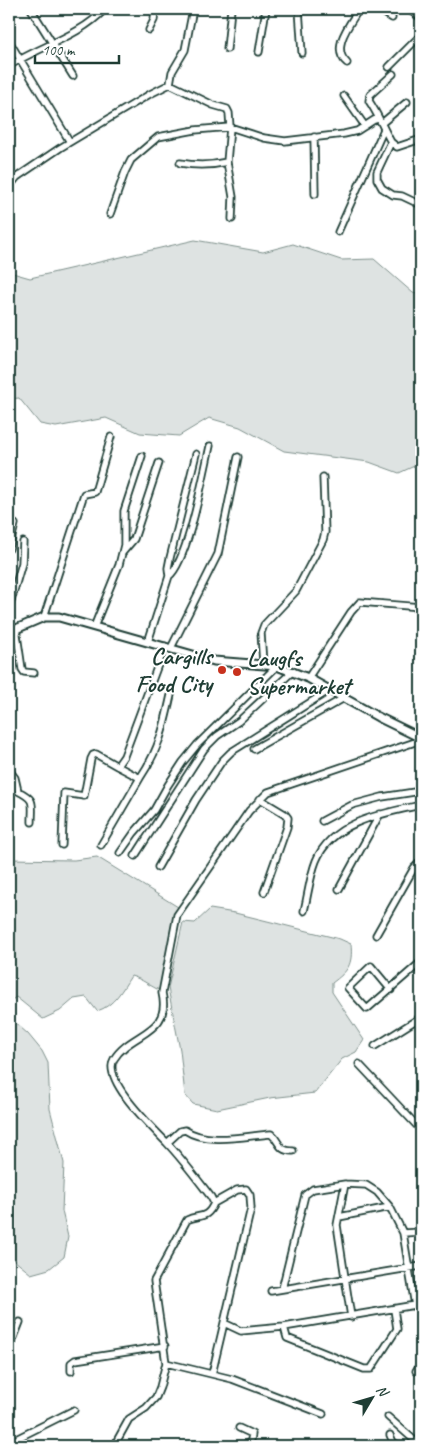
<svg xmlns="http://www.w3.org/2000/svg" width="430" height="1455" font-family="Caveat,sans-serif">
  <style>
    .green { fill: #dee3e2; stroke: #7e908b }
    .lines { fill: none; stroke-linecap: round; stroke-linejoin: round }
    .minor-casing { stroke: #1f3d34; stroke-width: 9 }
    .major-casing { stroke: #1f3d34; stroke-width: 11 }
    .minor { stroke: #fff; stroke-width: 5.5 }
    .major { stroke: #fff; stroke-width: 7 }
    .poi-dot { fill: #c8321e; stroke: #fff; stroke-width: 2 }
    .labels { text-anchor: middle; stroke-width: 4; stroke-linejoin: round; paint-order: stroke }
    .poi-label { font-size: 24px; font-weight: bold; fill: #1f3d34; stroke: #fff; text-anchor: end }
  </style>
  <rect width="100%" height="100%" fill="#fff"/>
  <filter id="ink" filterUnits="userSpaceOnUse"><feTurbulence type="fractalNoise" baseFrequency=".02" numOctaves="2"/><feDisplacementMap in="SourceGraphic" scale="10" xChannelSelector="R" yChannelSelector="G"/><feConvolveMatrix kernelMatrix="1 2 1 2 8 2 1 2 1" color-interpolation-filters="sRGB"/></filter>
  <g filter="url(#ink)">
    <path class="green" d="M195 240 263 252 293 244 341 260 374 259 413 293 421 295V463L399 473 369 462 284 451 240 427 209 418 179 436 140 433 106 418 56 427 40 424 19 398 9 399V272L30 278Z
      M97 857 178 907 161 991C150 986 142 979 131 976 122 990 114 1006 97 1011L86 997 74 999 60 1011 43 1019 16 997 9 1002V859L74 860Z
      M210 909 235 913 340 939 351 944C353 965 348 971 332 983V992L364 1040 356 1052 342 1059 315 1093 270 1098 217 1109 193 1104 185 1095 180 1050 168 988 183 922 195 923Z
      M9 1012 11 1019 28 1034 42 1051 48 1063 50 1109 64 1163 62 1211 68 1237 64 1257 49 1269 31 1274 9 1256Z"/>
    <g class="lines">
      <defs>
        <path id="minor" d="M31 9 73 76
          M299 9 302 53
          M378 9 392 18
          M408 9 421 18
          M149 30 154 20 155 9
          M9 41 70 142
          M227 49 231 9
          M259 52 266 9
          M347 63C330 48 350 24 359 9
          M9 66C40 46 79 37 105 9
          M389 67 421 35
          M393 74 370 95 369 101C378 114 383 128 391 142L377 172V179L382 188 393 195 402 196 421 205
          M170 84 172 72 185 50 193 9
          M344 96 365 126
          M382 123 407 102
          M314 137 315 194
          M391 142 397 147 421 139
          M180 163C197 166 210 166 227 162
          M9 187 17 177 60 148 150 94 170 84 213 105 227 109 229 113 230 127 195 130 158 137 131 160 125 172 110 214
          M232 219 233 197 227 162 230 127 264 138 285 141 344 134 357 131 374 120 378 119
          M338 232 384 129
          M9 549 15 524
          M122 553 134 539 159 463
          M169 576C188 561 204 472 210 446
          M9 608 22 563 23 542
          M44 617 84 494 95 492 111 437
          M9 623 12 630
          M94 627 119 565 124 545V511L142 456
          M16 628 22 669 24 672 34 673
          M148 642 169 576 168 568 170 558 196 454
          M171 648 218 554 238 457
          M263 664 261 633 264 625 296 591 323 540 325 532 323 477
          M308 678 351 612 360 602 421 607
          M254 749 344 698
          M9 770 15 778 18 791C36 800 32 803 32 822
          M140 778C159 750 164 727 171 695
          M260 799 285 814 288 818 287 827 264 892
          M322 821 352 805 382 797 421 791
          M62 845 64 793 84 796 91 759 93 755 96 754 117 766
          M101 845 140 778 117 766 124 756 165 646
          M120 853 134 833 154 810 168 785 183 762 197 745 277 666
          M135 856 204 749 217 736 239 721 293 671
          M158 867 196 800 222 761 231 752 330 690
          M339 889 380 814
          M304 911C308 895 310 876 316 861 332 821 384 813 421 805
          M376 935 414 868 421 861
          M391 990 371 966 348 988 367 1009 421 962
          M375 1046 421 1017
          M359 1064 421 1130
          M167 1143 180 1131 185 1130C207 1145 244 1136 271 1134 281 1142 277 1151 293 1151
          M345 1184 337 1225 351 1317
          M339 1217 390 1207
          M403 1233 421 1232
          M282 1289 305 1195 313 1189 345 1184 366 1185 377 1192 390 1207 403 1233 415 1306
          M271 1291 421 1266
          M224 1323 241 1331 284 1327 421 1304
          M284 1327 287 1338 364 1369H371L397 1329 394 1309
          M9 1350 20 1322
          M166 1363 232 1379 323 1414
          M71 1371V1363L75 1360 165 1346
          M416 1371 421 1363
          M212 1374 251 1208 250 1195 246 1189 237 1190 214 1203
          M388 1417 414 1440 416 1443 414 1446
          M239 1428 252 1434 250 1446
          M9 1432 14 1446
          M390 1435 393 1442 399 1446
          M12 1441 74 1410
          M114 1446 129 1419 146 1408 156 1397 160 1387 166 1363 154 1281 187 1220C199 1214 207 1220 214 1203L211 1197C197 1179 183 1160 167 1143 154 1129 101 1080 114 1059 130 1032 172 1034 162 993L177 915 249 811 268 792 421 740"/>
        <path id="major" d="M9 632 44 617H59L214 661 277 666 308 678 378 717 421 738"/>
      </defs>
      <use href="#minor" class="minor-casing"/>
      <use href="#major" class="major-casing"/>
      <use href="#minor" class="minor"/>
      <use href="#major" class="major"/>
    </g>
  </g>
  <g class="poi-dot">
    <circle cx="222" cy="670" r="5"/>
    <circle cx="237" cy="672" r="5"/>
  </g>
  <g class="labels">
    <g class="poi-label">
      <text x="212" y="664">Cargills<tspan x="212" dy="28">Food City</tspan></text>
      <text x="247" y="666" text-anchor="start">Laugfs<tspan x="247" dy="28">Supermarket</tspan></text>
    </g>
  </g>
  <rect width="430" height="1455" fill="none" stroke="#fff" stroke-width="30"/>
  <rect x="15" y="15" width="400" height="1425" fill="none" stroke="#1f3d34" stroke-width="2" filter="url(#ink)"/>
  <g transform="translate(372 1398) rotate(52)" stroke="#ffffff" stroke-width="4" paint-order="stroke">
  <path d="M0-4L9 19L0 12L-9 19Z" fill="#1f3d34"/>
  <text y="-8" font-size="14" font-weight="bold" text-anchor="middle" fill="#1f3d34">N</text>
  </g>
  <path d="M35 55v8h84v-8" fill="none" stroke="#1f3d34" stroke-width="2.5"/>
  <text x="42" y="55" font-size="15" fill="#1f3d34" stroke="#ffffff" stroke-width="4" paint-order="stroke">100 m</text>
</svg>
